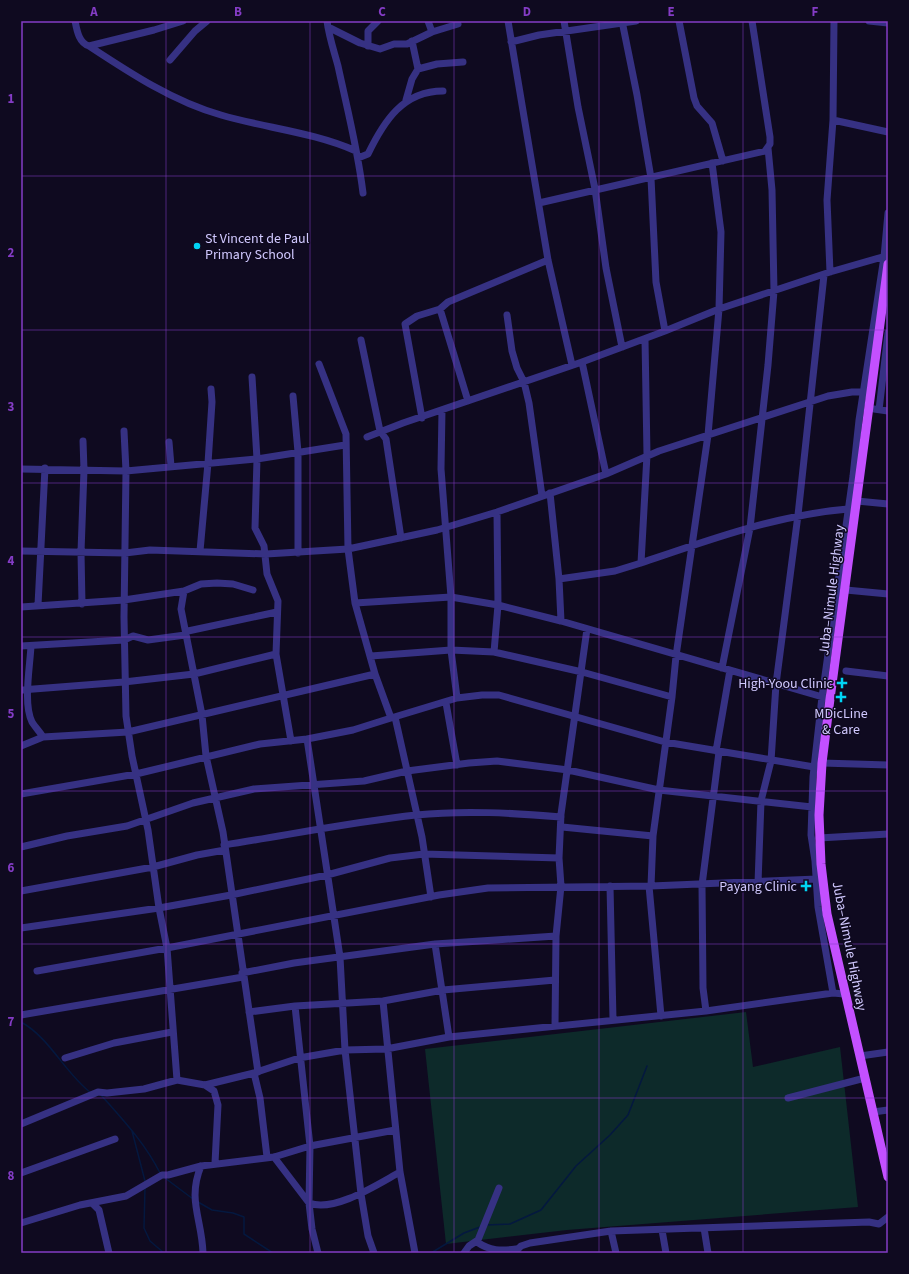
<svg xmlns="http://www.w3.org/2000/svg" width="909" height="1274" font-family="'Source Sans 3',sans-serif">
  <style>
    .grass { fill: #0d2a2a }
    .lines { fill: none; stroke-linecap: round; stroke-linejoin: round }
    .stream { stroke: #04183f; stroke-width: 1.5 }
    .minor { stroke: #363183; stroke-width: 7 }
    .major { stroke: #c350ff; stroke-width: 9 }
    .grid { fill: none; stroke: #843cc5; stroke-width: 1; stroke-opacity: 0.55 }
    .poi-dot { fill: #00d4f4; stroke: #0f0a20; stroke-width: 1.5 }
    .labels { text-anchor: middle; stroke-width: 3; stroke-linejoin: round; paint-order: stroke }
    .poi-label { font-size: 14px; fill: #d1c9ff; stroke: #0f0a20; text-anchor: end }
    .street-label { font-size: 14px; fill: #d1c9ff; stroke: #0f0a20 }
    .neatline { fill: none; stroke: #843cc5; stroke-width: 1.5 }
    .grid-label { font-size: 13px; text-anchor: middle; font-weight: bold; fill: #843cc5 }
  </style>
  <rect width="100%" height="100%" fill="#0f0a20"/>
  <path class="grass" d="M746 1012 753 1067 840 1047 858 1207 567 1230 446 1244 425 1049Z"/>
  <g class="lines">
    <path class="stream" d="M21 1022C50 1038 64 1072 91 1093
      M101 1095C123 1120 145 1143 160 1173
      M132 1131 145 1181
      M165 1178 193 1199
      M145 1187 144 1228 150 1241 164 1253
      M198 1202 212 1210 233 1213 244 1217V1234L273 1253
      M487 1225 510 1224 541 1210 576 1166 610 1135 628 1115 647 1066
      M431 1253 464 1233 480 1227"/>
    <path class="minor" d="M75 21C77 31 79 43 89 46L154 30 183 21
      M327 21C329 37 334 51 338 66 347 108 358 150 363 193
      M428 21 432 32
      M508 21 548 260 572 365
      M564 21 578 107 595 189 606 268 622 347
      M622 21 637 95 651 178 656 282 665 331
      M679 21 694 98 697 106 712 123 723 161
      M869 21 888 23
      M328 27 360 43 380 49 394 44H407L432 32 458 24
      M412 41 418 69
      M511 42 539 35 636 21
      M89 46C130 73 174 102 221 115 265 128 313 132 356 151
      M368 46V31L378 21
      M170 60 195 31 207 21
      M406 100 412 79 418 69 437 64 463 62
      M833 120 888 132
      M358 158 368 154C384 121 403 91 443 91
      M539 203 765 151 770 144V137L752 21
      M830 272 827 200 833 120 834 21
      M507 315 512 351 517 368 524 382 529 403 542 496
      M645 339 647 455 641 563C708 540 777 515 848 509
      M361 340 380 431 386 439 401 538
      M582 362 606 474
      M319 364 346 434 348 549 355 603 375 674 391 718 457 698 482 695H499L665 742 814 767
      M252 377 257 459 255 528 264 546 267 574 278 601 276 654 291 741
      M293 396 298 452V553
      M468 401 440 309 448 302 548 260
      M874 409 888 411
      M442 410 441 469 451 597V650L457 698
      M879 410 888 333
      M422 418 405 324 417 316 440 309
      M124 431 126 471 124 617 126 716 132 756 148 830 159 908 167 948 177 1080
      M367 437 403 423 582 362 665 331 719 309 830 272 886 256
      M169 442 171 466
      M21 469 126 471 257 459 345 445
      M550 493 559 579 561 621
      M857 501 888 504
      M497 512 498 605 494 652 582 672 672 697
      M21 551 125 553 150 550 266 554 348 549 437 530 497 512 606 474 659 451 828 396 852 392H870
      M200 551 208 463 212 402 211 389
      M559 579 615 571 641 563
      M253 590 233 584 217 583 201 584 184 591 181 609 202 715 206 756 223 832 258 1072
      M846 590 888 594
      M355 603 451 597 498 605 561 621 826 698
      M82 604 81 552 84 470 83 441
      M38 605 45 468
      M21 607 124 600 184 591
      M21 646 124 640 133 636 148 640 185 635 188 631 277 612
      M31 646C30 666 23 704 32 722 35 727 40 732 43 737
      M371 656 451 650 494 652
      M722 668 750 528 768 365 774 291 772 190 768 148
      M846 671 888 676
      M21 690 124 682 194 674 276 654
      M446 703 457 765
      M395 717 422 837 431 897
      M21 746 43 737 128 732 375 674
      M716 751 730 670
      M822 763 888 765
      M21 794 136 774 260 744 307 739
      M562 827 653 836
      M819 838 888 834
      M224 845C288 835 352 822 416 815 464 810 513 813 561 817
      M21 847 67 836 127 826 193 803 254 789 364 781 407 771 469 763 497 761 568 770 659 790 812 807
      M758 883 761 801 771 761 776 684 798 515 824 275
      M610 886 613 1019
      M649 886 661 1016
      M651 886 653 836 672 697 676 656 708 435 719 309 721 232 712 163
      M21 891 153 867 197 855 225 850
      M21 928 159 908 231 895 327 875 390 858 424 854 559 858
      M435 944 449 1037
      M37 971 167 948 439 895 488 888 651 886 817 879
      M242 973 294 963 435 944 556 936
      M833 993 818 907 815 861 811 835 813 777 822 697 853 476 859 420 884 257 888 213
      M383 1001 400 1172 415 1253
      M295 1006 310 1146 309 1203 312 1229 318 1253
      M706 1011 703 988 702 885 719 752
      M249 1012 295 1006 383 1001 443 990 555 980
      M21 1015 243 977
      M555 1026 556 936 561 886 559 858 561 814 587 629
      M860 1056 888 1052
      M65 1058 114 1043 172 1032
      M254 1073 260 1098 267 1157
      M205 1085 214 1091 218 1105 215 1163
      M788 1098 865 1078
      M873 1112 888 1110
      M21 1124 98 1092 107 1093 144 1089 177 1080 205 1085 254 1073 299 1058 345 1050 386 1049 449 1037 706 1011 833 993 844 994
      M274 1157 309 1203C334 1213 378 1184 400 1172
      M201 1166C187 1200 202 1219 203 1253
      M21 1173 115 1139
      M93 1204 99 1210 109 1253
      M21 1223 80 1205 126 1196 162 1175H168L201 1166 274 1157 310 1146 395 1130
      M704 1228 708 1253
      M662 1230 666 1253
      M611 1231 616 1253
      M477 1242C490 1251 501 1251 516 1249
      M374 1253 368 1236 361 1194 345 1050 340 957 307 739 353 730 391 718
      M464 1253 469 1246 478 1240 499 1188
      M514 1253 521 1246 530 1243 611 1231 869 1222 879 1224 888 1217"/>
    <path class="major" d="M888 264 830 699 822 763 819 815 821 864 827 914 888 1177"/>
  </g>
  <path class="grid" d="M166 21V1253M310 21V1253M454 21V1253M599 21V1253M743 21V1253M21 176H888M21 330H888M21 483H888M21 637H888M21 791H888M21 944H888M21 1098H888"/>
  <g class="poi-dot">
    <circle cx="197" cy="246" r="4"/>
    <path d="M840 677h4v4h4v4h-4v4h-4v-4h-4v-4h4z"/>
    <path d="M839 691h4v4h4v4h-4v4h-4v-4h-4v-4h4z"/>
    <path d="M804 880h4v4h4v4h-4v4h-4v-4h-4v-4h4z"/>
  </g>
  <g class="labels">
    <g class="poi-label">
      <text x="205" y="243" text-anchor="start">St Vincent de Paul<tspan x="205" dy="16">Primary School</tspan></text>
      <text x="833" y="688">High-Yoou Clinic</text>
      <text x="841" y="718" text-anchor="middle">MDicLine<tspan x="841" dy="16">&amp; Care</tspan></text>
      <text x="797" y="891">Payang Clinic</text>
    </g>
    <g class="street-label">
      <text transform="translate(831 590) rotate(-83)" y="5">Juba–Nimule Highway</text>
      <text transform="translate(850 946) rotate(79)" y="5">Juba–Nimule Highway</text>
    </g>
  </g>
  <rect width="909" height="1274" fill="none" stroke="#0f0a20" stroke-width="44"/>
  <rect x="22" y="22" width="865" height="1230" class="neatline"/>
  <g class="grid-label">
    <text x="94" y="16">A</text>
    <text x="238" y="16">B</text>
    <text x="382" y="16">C</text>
    <text x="527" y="16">D</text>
    <text x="671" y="16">E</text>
    <text x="815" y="16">F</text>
    <text x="11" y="103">1</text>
    <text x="11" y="257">2</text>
    <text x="11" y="411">3</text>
    <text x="11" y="565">4</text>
    <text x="11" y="718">5</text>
    <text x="11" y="872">6</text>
    <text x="11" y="1026">7</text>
    <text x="11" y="1180">8</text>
  </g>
</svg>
